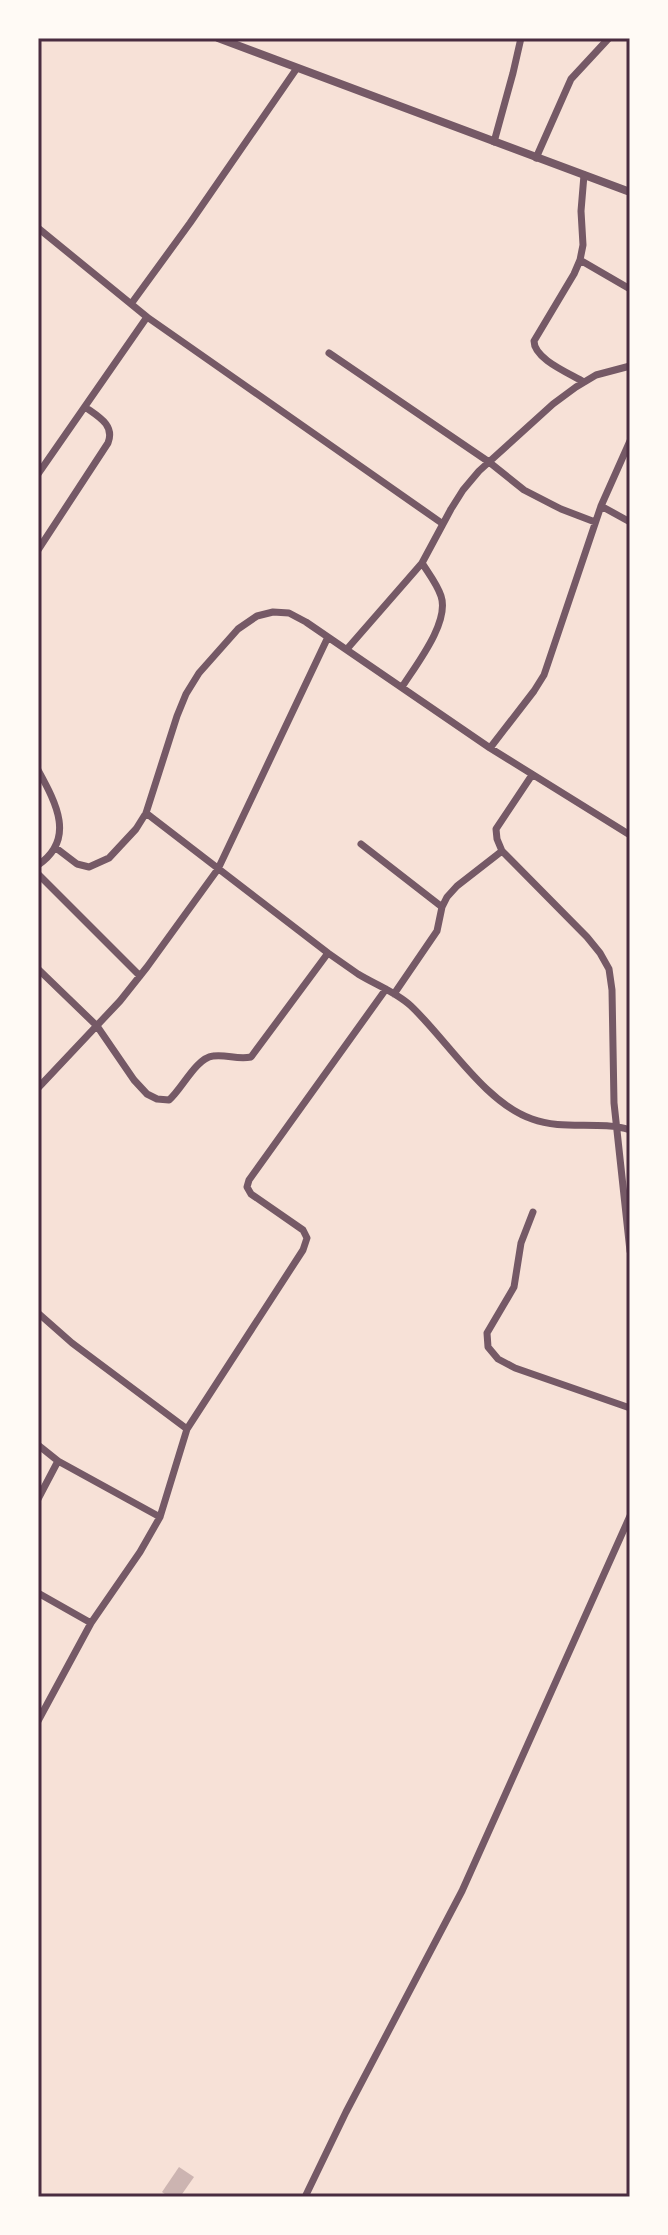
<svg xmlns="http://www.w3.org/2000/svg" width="668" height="2235" font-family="'Nunito Sans',sans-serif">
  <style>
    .building { fill: #ccb4b1 }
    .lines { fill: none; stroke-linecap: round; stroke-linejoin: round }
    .minor { stroke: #755966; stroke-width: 7 }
    .tertiary { stroke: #755966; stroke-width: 8 }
    .neatline { fill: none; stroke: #4a2c40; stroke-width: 3 }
  </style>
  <rect width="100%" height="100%" fill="#f7e1d7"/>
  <path class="building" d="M179 2167 194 2177 180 2197H169L162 2192Z"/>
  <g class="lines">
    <path class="minor" d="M494 142 513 73 521 38
      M536 158 571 79 609 38
      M584 175 581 211 583 245 580 260 574 274 534 341C534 359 569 373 584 382
      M38 228 147 317 443 524
      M580 260 630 289
      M131 304 190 223 297 68
      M329 353 489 462 524 490 561 509 595 522
      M38 474 147 317
      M601 506 630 522
      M38 550 108 443C115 425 99 417 85 407
      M347 649 422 563 451 509 463 490 479 471 553 404 576 387 596 375 630 366
      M402 687C416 665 450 622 441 596 437 584 429 574 422 563
      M490 748 534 691 544 675 601 506 630 441
      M38 770C56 803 76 839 38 865
      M532 775 496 829 497 839 502 851 587 937 600 953 609 969 612 990 614 1103 630 1251
      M146 813 328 953C338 960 348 967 358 974 376 985 396 992 411 1006 447 1040 485 1103 532 1119 564 1131 598 1120 630 1130
      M361 844 442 907
      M56 848 77 864 89 867 109 858 136 829 146 813 177 716 186 694 199 673 238 629 257 616 273 612 289 613 306 622 490 748 630 835
      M38 874 140 976
      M38 969 97 1026 134 1080 147 1094 157 1099 169 1100C182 1089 196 1058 213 1056 227 1054 237 1060 251 1057L328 953
      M394 994 437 931 442 907 447 897 457 886 502 851
      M38 1088 120 1001 147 967 218 869 328 637
      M533 1212 521 1243 514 1287 487 1333 488 1347 498 1359 515 1368 630 1408
      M38 1313 72 1343 187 1429
      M38 1445 58 1461
      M38 1499 58 1461 160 1517
      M38 1593 91 1623
      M38 1721 91 1623 140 1552 160 1517 187 1429 303 1250 307 1238 303 1230 251 1194 247 1187 249 1180 386 989
      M305 2197 346 2112 462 1891 630 1516"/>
    <path class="tertiary" d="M218 38 630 192"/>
  </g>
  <rect width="668" height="2235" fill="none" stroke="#fffaf5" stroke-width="80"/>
  <rect x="40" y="40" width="588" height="2155" class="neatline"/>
</svg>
